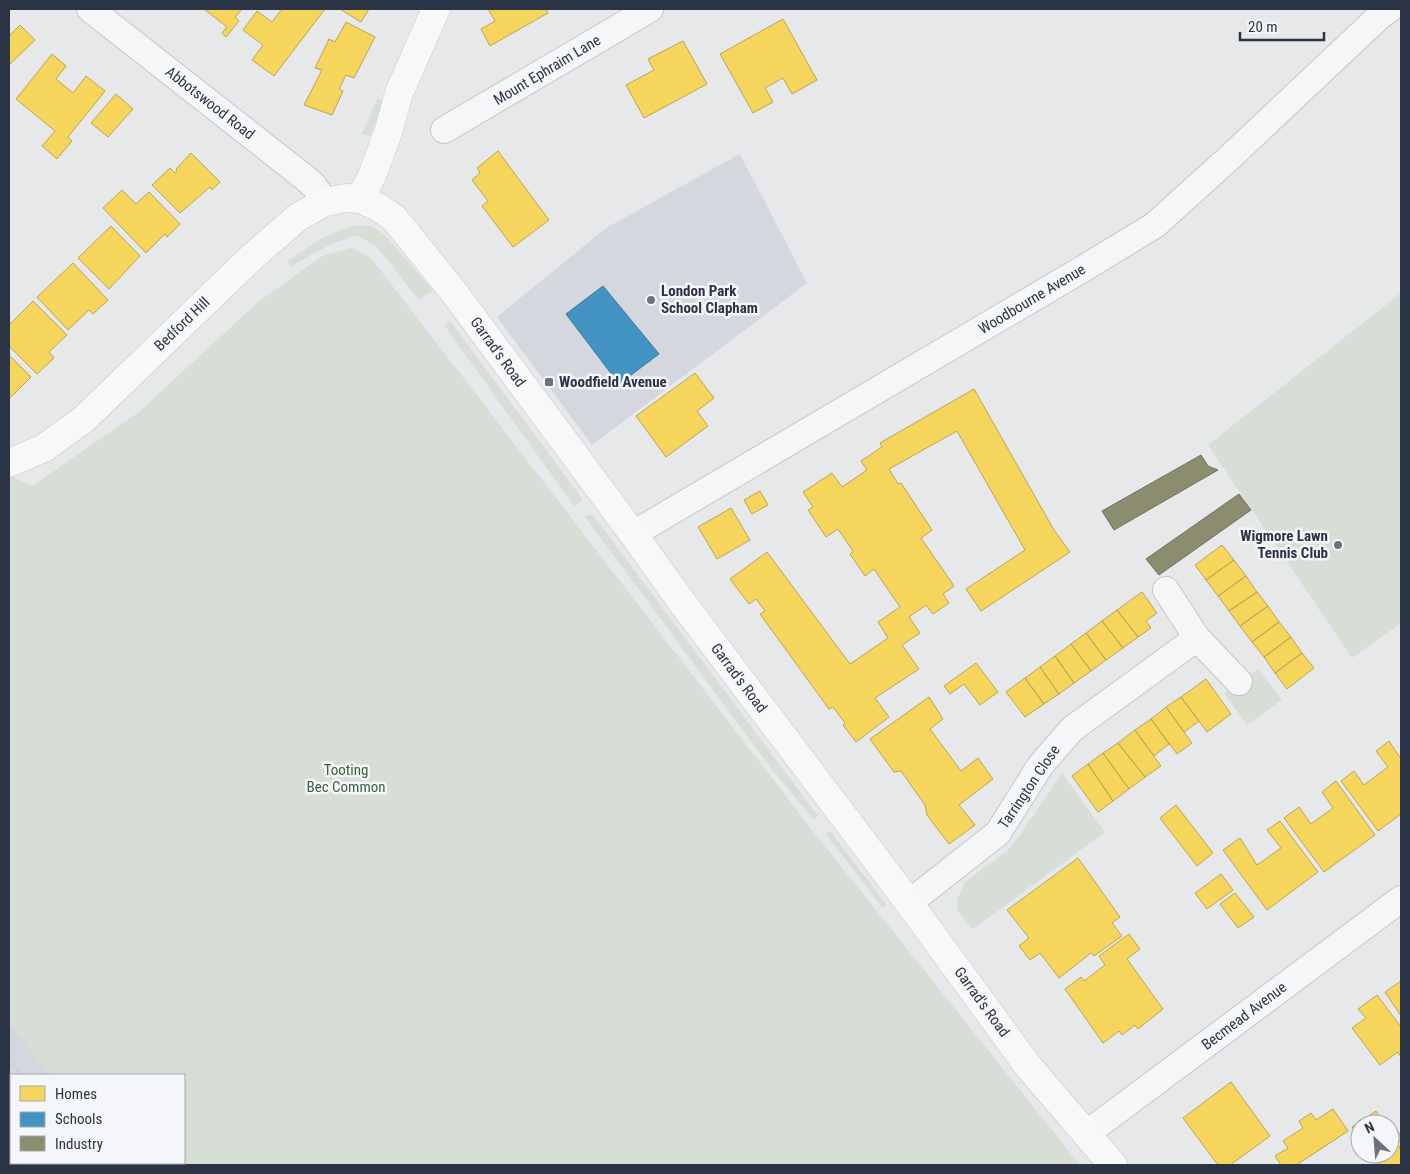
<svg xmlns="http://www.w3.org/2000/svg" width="1410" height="1174" font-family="'Roboto Condensed',sans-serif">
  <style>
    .built { fill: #d4d7dd }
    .green { fill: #d6ded6 }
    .homes { fill: #f6d55c; stroke: #b9a555 }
    .schools { fill: #4393c3; stroke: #3c769d }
    .industry { fill: #8c8c6e; stroke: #6f7262 }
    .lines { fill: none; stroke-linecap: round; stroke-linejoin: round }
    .street-casing { stroke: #c4c6c8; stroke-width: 28 }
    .secondary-casing { stroke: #c4c6c8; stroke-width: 29 }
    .street { stroke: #f5f6f7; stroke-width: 26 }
    .secondary { stroke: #f8f8f8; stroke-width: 28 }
    .rail { stroke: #cecfd2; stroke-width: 4; stroke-dasharray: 2.5 5; stroke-linecap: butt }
    .poi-dot { fill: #6c737f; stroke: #f4f6f9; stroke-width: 2 }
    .labels { text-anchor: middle; stroke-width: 5; stroke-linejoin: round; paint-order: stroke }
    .street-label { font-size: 15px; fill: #2b3445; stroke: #f4f6f9 }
    .poi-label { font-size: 15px; font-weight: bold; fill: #2b3445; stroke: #f4f6f9; text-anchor: start }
    .park-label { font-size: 15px; fill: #3f6138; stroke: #f4f6f9 }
  </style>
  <rect width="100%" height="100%" fill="#e6e8ea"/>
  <path class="built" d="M740 154 807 283 592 445 497 317 606 228Z
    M9 1021 51 1075H11V1163H118L120 1165H9Z"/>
  <path class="green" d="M377 99 384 100 370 136 362 134Z
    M352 226H371L385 235 433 291 419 300 376 246 357 235 333 243 291 266 287 261 326 236Z
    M353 248 371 258 812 830 1080 1165H120L118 1163H184V1075H50L9 1021V475L32 486 139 412 258 302 324 255Z
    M1401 293V623L1352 658 1208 445Z
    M450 321 583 500 574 506 444 325Z
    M592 514 818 816 814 820 774 772 585 517Z
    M1258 669 1282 700 1247 725 1224 693Z
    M1062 773 1105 832 973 929 958 912 957 900 965 882 1007 851 1019 836Z
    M830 831 887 905 882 907 826 834Z"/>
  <path class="homes" d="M204 9H242L235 17 239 21 226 37 222 33 227 27Z
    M282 9H325L274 76 252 60 263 45 243 30 257 11 272 22Z
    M340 9H369L361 22Z
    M488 9H546L548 13 490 46 481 29 495 21Z
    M783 19 817 80 792 94 783 78 765 88 773 102 753 113 720 54Z
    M346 22 375 37 354 78 346 75 339 89 343 91 332 115 304 105 322 70 315 68 329 39 335 42Z
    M20 25 35 40 9 65V36Z
    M683 41 707 84 644 118 626 85 654 70 648 59Z
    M52 54 66 66 56 79 73 93 86 76 105 91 68 137 72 141 57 159 42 146 55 131 16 99Z
    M116 94 133 109 108 137 91 123Z
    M498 151 549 220 513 247 482 206 488 201 472 180 480 173 477 168Z
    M191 153 220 182 212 190 210 187 180 213 152 185 170 168 175 173 177 171 176 169Z
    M122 190 136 204 149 192 180 224 167 237 165 234 146 253 103 208Z
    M111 226 140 256 109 289 78 258Z
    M73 263 108 300 93 314 89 310 68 330 37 297Z
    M33 301 67 335 49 352 54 358 37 374 9 346V325Z
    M9 355 31 377 10 398H9Z
    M695 373 714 398 697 411 708 426 666 457 636 416Z
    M974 389 1054 530 1070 552 981 611 966 589 1025 550 957 431 889 469 898 484 901 483 932 530 921 538 954 586 943 594 949 603 933 614 926 605 909 617 920 633 902 645 919 669 875 698 889 717 856 742 843 725 845 723 833 707 829 709 760 614 765 611 756 599 749 604 730 579 767 552 850 664 888 638 878 622 900 607 874 569 865 576 850 554 853 551 838 529 826 537 808 510 813 507 803 492 832 473 842 487 867 470 861 461 882 447 880 443Z
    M760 491 768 505 752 514 744 500Z
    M731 508 750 540 717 559 698 527Z
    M1222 545 1234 560 1206 580 1195 565Z
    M1234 560 1246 576 1218 596 1206 580Z
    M1246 576 1257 592 1229 611 1218 596Z
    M1142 592 1157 613 1146 621 1151 628 1138 637 1117 610Z
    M1257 592 1268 606 1240 626 1229 611Z
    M1268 606 1279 622 1252 642 1240 626Z
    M1117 610 1138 637 1123 648 1102 621Z
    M1102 621 1123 648 1106 660 1086 633Z
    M1279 622 1291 637 1264 657 1252 642Z
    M1086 633 1106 660 1091 671 1071 644Z
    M1291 637 1302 653 1275 673 1264 657Z
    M1071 644 1091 671 1074 683 1055 656Z
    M1302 653 1314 668 1287 689 1275 673Z
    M1055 656 1074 683 1059 694 1040 667Z
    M976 663 998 692 980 705 964 684 950 694 944 686Z
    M1040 667 1059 694 1044 704 1025 678Z
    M1025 678 1044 704 1025 717 1006 692Z
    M1206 679 1231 714 1207 732 1181 697Z
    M929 697 943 719 930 729 961 771 978 758 993 779 959 805 975 825 949 844 927 815 925 805 901 771 894 772 870 739Z
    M1181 697 1199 721 1184 732 1166 707Z
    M1166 707 1192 743 1177 754 1151 719Z
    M1151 719 1169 744 1154 756 1135 730Z
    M1135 730 1161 766 1145 777 1118 743Z
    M1389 741 1401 759V814L1378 831 1341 781 1354 771 1364 785 1388 767 1376 751Z
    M1118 743 1145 777 1129 789 1103 753Z
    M1103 753 1129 789 1113 801 1088 764Z
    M1088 764 1113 801 1098 812 1072 776Z
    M1336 781 1375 835 1324 872 1284 818 1299 807 1311 824 1333 808 1322 792Z
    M1176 805 1213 853 1197 866 1160 818Z
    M1280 821 1318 872 1267 910 1223 850 1240 838 1257 865 1281 848 1267 830Z
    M1078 858 1120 917 1112 923 1122 936 1094 956 1091 953 1059 978 1040 953 1030 960 1019 946 1029 938 1007 910Z
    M1221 874 1233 890 1207 909 1195 893Z
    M1235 893 1254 917 1238 928 1220 904Z
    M1129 934 1140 949 1127 959 1163 1009 1138 1029 1135 1025 1122 1035 1119 1031 1103 1043 1065 989 1081 977 1084 981 1105 965 1099 956Z
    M1401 981V1016L1385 992Z
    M1377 995 1401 1027V1057L1398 1052 1380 1065 1352 1028 1366 1018 1358 1009Z
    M1231 1082 1270 1136 1230 1165H1218L1183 1118Z
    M1333 1109 1348 1131 1298 1164 1299 1165H1281L1275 1156 1288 1148 1283 1141 1303 1128 1299 1121 1311 1113 1316 1120Z
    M1376 1111 1384 1124H1360V1139L1352 1127Z
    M1395 1127 1401 1136V1140L1397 1143 1401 1150V1165H1377L1370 1154H1390V1130Z"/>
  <path class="schools" d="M603 286 659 354 619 384 566 314Z"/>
  <path class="industry" d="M1201 455 1208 466 1218 470 1114 530 1102 511Z
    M1239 494 1251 510 1159 575 1146 559Z"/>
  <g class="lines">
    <defs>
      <path id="street" d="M90 9 304 177 314 186 325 202
        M444 130 650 9
        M633 534 1081 270 1155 225 1228 159 1381 15 1390 9
        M1166 590 1197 638 1239 682
        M909 903 998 833 1040 766 1072 729 1197 638
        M1086 1134 1401 899"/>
      <path id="secondary" d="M360 199 371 178 388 133 399 93 436 9
        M9 463 44 448 84 419 252 257 298 217 325 202 346 198 360 199 378 207 394 218 453 291 633 534 681 601 909 903 1028 1066 1113 1165"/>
    </defs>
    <use href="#street" class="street-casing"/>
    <use href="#secondary" class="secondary-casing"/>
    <use href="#street" class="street"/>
    <use href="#secondary" class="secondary"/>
    <path class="rail" d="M9 1057 22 1075
      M9 1075 11 1078
      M9 1096 11 1100
      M9 1116 11 1119
      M46 1163 48 1165
      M62 1163 65 1165
      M77 1163 79 1165
      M92 1163 94 1165"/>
  </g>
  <g class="poi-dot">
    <circle cx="651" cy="300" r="5"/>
    <rect x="544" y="377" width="10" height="10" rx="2.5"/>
    <circle cx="1338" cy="545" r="5"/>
  </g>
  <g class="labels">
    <g class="street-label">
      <text transform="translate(547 70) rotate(-31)" y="5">Mount Ephraim Lane</text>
      <text transform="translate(210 103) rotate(38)" y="5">Abbotswood Road</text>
      <text transform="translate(1032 299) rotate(-31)" y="5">Woodbourne Avenue</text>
      <text transform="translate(182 324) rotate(-44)" y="5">Bedford Hill</text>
      <text transform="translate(498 352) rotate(54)" y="5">Garrad's Road</text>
      <text transform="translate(739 678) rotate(53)" y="5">Garrad's Road</text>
      <text transform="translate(1029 787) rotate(-56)" y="5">Tarrington Close</text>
      <text transform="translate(982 1002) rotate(54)" y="5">Garrad's Road</text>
      <text transform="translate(1244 1016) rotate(-37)" y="5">Becmead Avenue</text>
    </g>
    <g class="poi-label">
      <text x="661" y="296">London Park<tspan x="661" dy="17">School Clapham</tspan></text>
      <text x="559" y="387">Woodfield Avenue</text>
      <text x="1328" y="541" text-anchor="end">Wigmore Lawn<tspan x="1328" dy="17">Tennis Club</tspan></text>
    </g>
    <g class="park-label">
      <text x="346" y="775">Tooting<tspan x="346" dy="17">Bec Common</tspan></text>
    </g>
  </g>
  <rect width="1410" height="1174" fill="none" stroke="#2b3445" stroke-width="20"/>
  <rect x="10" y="1074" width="175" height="90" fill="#f4f6f9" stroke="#a4a8b1"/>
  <rect x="20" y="1086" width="25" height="15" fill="#f6d55c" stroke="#a4a8b1"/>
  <text x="55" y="1099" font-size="15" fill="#2b3445">Homes</text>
  <rect x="20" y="1112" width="25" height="15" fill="#4393c3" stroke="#a4a8b1"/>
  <text x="55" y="1124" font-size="15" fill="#2b3445">Schools</text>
  <rect x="20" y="1136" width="25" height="15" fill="#8c8c6e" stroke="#a4a8b1"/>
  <text x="55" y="1149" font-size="15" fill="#2b3445">Industry</text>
  <g transform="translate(1375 1139) rotate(334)"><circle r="24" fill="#f4f6f9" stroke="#a4a8b1"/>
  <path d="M0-4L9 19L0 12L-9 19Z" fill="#6c737f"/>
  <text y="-8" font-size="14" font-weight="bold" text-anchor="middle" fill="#2b3445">N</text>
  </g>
  <path d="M1240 32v8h84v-8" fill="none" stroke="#2b3445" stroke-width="2.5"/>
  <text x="1248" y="32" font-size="15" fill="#2b3445" stroke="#f4f6f9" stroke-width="4" paint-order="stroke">20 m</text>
</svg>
